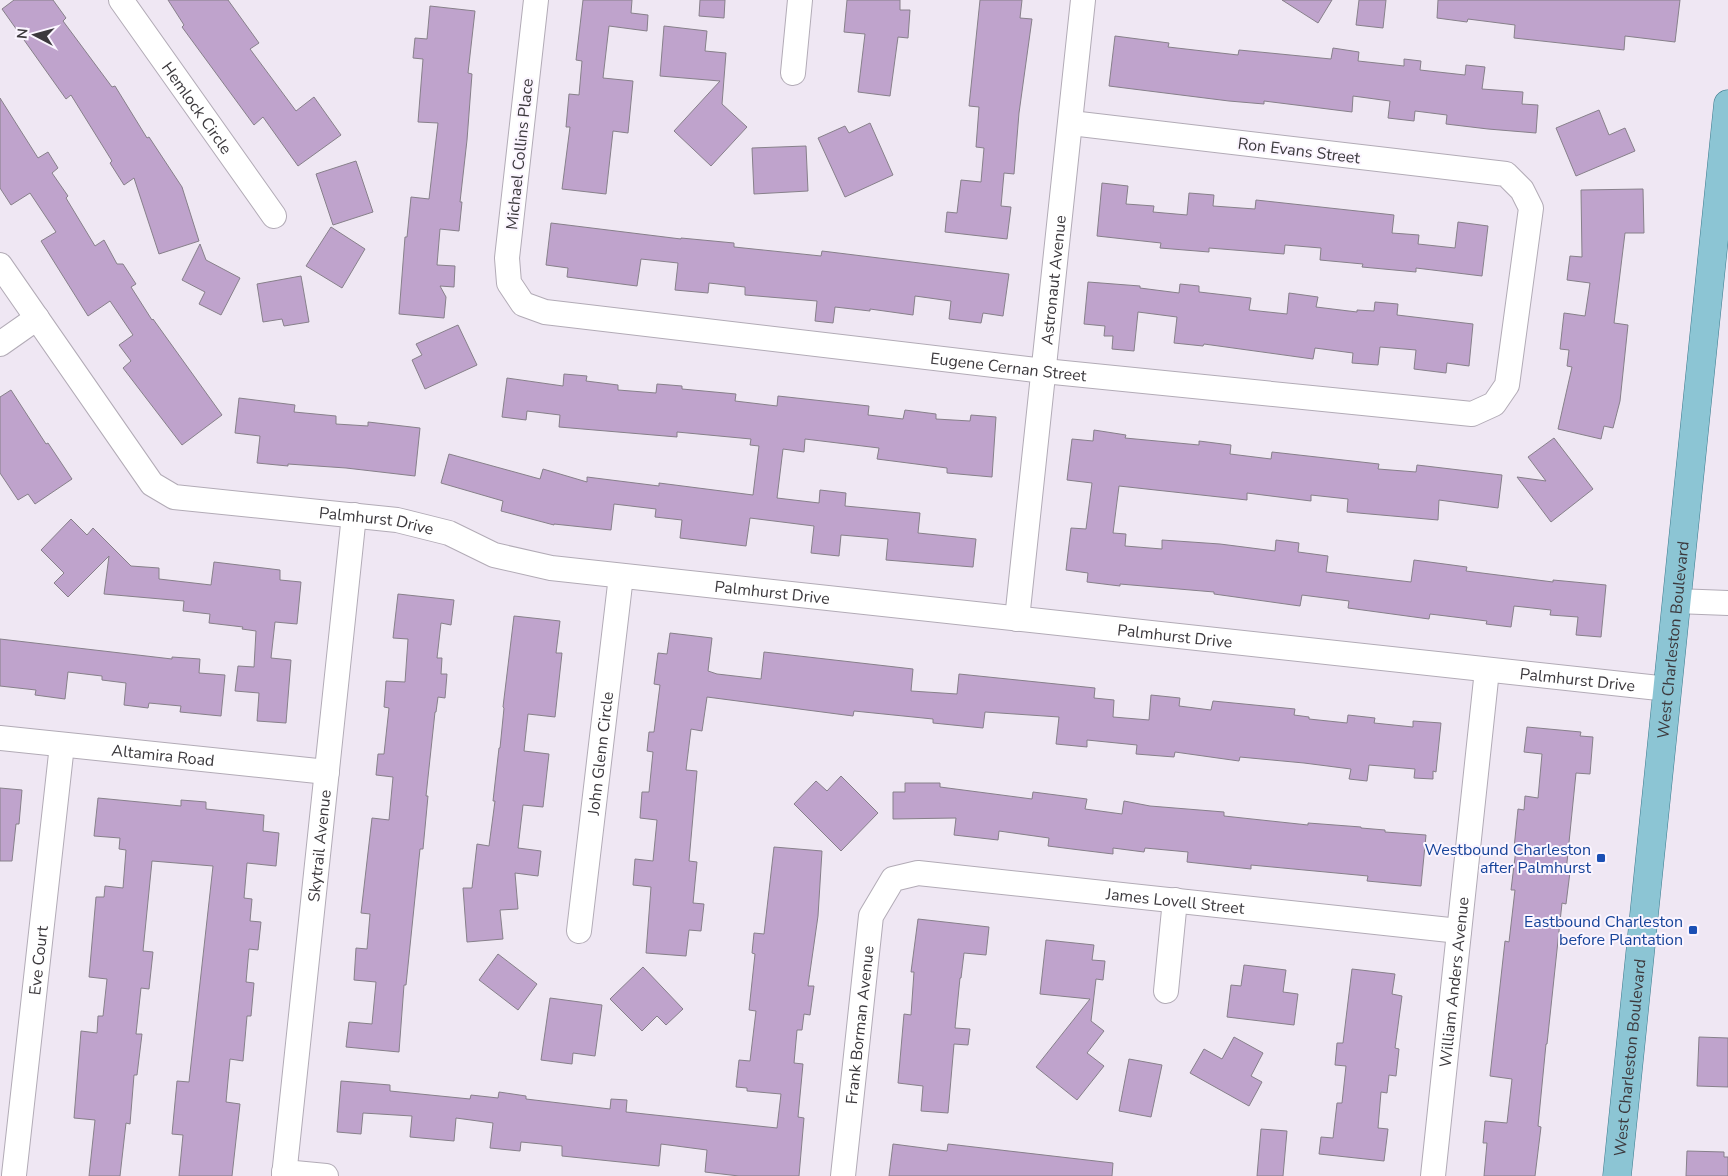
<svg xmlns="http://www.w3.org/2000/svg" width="1728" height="1176" font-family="'Nunito Sans',sans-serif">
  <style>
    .building { fill: #bfa3cc; stroke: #87808a }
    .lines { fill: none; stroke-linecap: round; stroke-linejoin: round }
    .street-casing { stroke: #b2abb6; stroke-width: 26 }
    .primary-casing { stroke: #3e7b8d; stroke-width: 29 }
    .street { stroke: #fff; stroke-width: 24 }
    .primary { stroke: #8cc5d4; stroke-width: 28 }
    .transit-dot { fill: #1a4fb4; stroke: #fbf5ff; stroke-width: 2 }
    .labels { text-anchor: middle; stroke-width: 4; stroke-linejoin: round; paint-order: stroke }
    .street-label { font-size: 16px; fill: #3c393d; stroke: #fbf5ff }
    .transit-label { font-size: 16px; fill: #164399; stroke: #fbf5ff; text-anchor: end }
  </style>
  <rect width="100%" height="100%" fill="#efe7f3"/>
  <path class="building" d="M14 0H53L66 18 63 21 112 87 115 86 147 138 149 137 182 187 199 241 159 254 134 178 124 185 110 163 112 161 71 95 66 99 2 9Z
    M168 0H228L259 43 250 49 296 111 314 97 341 135 298 166 263 117 254 125 182 27 184 25Z
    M583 0H632L631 13 648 15 647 31 609 26 603 78 633 81 628 133 613 131 606 194 562 189 570 127H566L569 94 579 95 582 61 576 60Z
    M700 0H725L724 18 699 16Z
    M847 0H900V10H910L908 38 898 37 890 96 858 92 865 34 844 32Z
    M980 0H1022L1020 18 1032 19 1019 113 1014 174 1004 173 1001 206 1011 207 1007 239 945 232 947 212 957 213 961 180 981 182 984 148 976 147 979 107 969 106Z
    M1282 0H1332L1318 23Z
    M1359 0H1386L1383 28 1356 25Z
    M1438 0H1680L1675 42 1625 36 1624 50 1514 38 1515 25 1468 19 1467 22 1437 18Z
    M430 6 475 11 468 73 472 74 467 140 460 202H462L459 231 440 229 437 265 455 266 454 287 440 286 446 297 444 318 399 314 405 237H407L411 197 429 199 438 123 418 122 423 59 413 58 415 38 427 39Z
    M664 26 707 31 705 51 726 53 722 104 747 127 711 166 674 131 720 81 660 76Z
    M1115 36 1169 43 1168 47 1238 55 1239 50 1331 59 1333 48 1359 52 1358 61 1404 66V59L1421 61 1420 70 1465 75 1466 65 1485 67 1482 89 1523 92 1522 104 1538 105 1536 133 1488 129 1446 124 1447 115 1415 111 1414 121 1388 118 1390 101 1353 96 1352 112 1264 101V104L1229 101 1109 86Z
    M0 98 38 158 48 152 58 168 52 173 68 196 66 198 95 246 104 240 117 264H123L136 284 131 287 152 320 153 319 222 415 182 445 123 368 131 361 119 345 133 335 110 301 88 316 41 241 56 232 30 193 11 205 0 188Z
    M1599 110 1609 135 1625 128 1635 151 1576 176 1556 128Z
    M870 123 893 175 845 197 818 138 845 126 849 133Z
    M806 146 808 191 754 194 752 148Z
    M356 161 373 212 333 225 316 174Z
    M1102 183 1128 186 1126 204 1154 206 1153 212 1187 215 1189 193 1214 195 1213 206 1255 209 1256 200 1394 215 1392 233 1419 235 1418 244 1455 248 1458 222 1488 226 1482 276 1416 268V272L1362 267 1363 264 1320 260 1321 248 1285 245 1284 254 1209 248V252L1160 248 1161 243 1097 236Z
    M1643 189 1644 233H1625L1614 323 1628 325 1620 401 1613 428 1604 426 1601 439 1558 429 1572 367 1567 366 1569 350 1560 349 1564 313 1585 316 1590 283 1567 280 1570 256 1582 257 1581 190Z
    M551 223 681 239V238L734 243V247L821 256 822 251 1009 274 1003 316 983 313 981 323 949 319 951 301 915 296 913 315 870 309V311L835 307 833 323 815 321 817 301 745 295V287L709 283 708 293 675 290 678 263 641 259 637 286 567 277 568 268 546 265Z
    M331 227 365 249 342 288 306 266Z
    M200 244 206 260 240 278 221 315 199 304 205 292 182 280Z
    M301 276 309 322 284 326 282 319 263 322 257 284Z
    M1088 282 1140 286V288L1179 293 1180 284 1199 286V292L1251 298 1249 310 1287 314 1289 293 1318 297 1316 307 1357 312V310L1374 311 1375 302 1398 304 1397 315 1473 324 1469 366 1447 363 1446 373 1414 369 1416 350 1380 347 1378 365 1352 363 1353 353 1315 348 1313 359 1204 344 1203 346 1174 343 1177 317 1138 312 1134 351 1112 349 1113 336H1104L1105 326 1084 324Z
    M458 325 477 365 425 389 412 360 422 355 416 344Z
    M564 374 587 376 586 381 618 385V390L656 393 657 384 682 386V389L736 394 735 401 777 406 778 396 869 406 868 415 903 419 905 410 936 414V419L970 421 971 415 996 417 992 477 947 473V468L877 459 879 448 805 439 804 452 783 449 777 498 819 503 820 490 846 493 845 506 920 513 918 533 976 539 973 567 886 560 888 539 841 535 839 556 811 553 814 526 750 518 746 546 680 538 682 520 655 517 656 509 614 504 611 530 554 524V525L501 511 503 501 441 483 449 454 540 479 543 469 587 482V477L659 486V483L753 495 759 446 750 445 751 439 677 432V437L559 427 560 415 527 411 526 420 502 417 507 378 563 386Z
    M11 390 46 444 48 443 72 479 35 504 28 494 18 500 0 473V397Z
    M239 398 295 405 294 412 336 416V424L368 426V422L420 428 415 476 346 468 288 464V466L257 463 260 436 235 433Z
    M1094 430 1126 435 1125 438 1199 445V441L1231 445 1230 454 1271 459 1272 452 1379 464 1378 469 1416 472 1417 465 1502 475 1498 508 1439 500 1438 520 1347 512 1348 499 1311 495V501L1247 493V500L1119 486 1113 533 1126 534 1125 546 1162 549V540L1220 544 1275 551 1276 540 1299 543 1298 552 1328 556 1326 572 1411 582 1414 560 1467 567 1466 571 1553 582V580L1606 585 1601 637 1576 635 1578 617 1550 615 1551 610 1514 606 1511 627 1486 624 1487 621 1430 614 1429 619 1348 608 1349 601 1302 595 1300 606 1214 594V592L1120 584V586L1087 582 1088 573 1066 570 1071 528 1086 529 1092 483 1067 480 1072 439 1093 441Z
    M1554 438 1593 489 1551 522 1517 477 1546 481 1528 457Z
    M71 519 87 535 93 528 131 566 159 568V579L211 585 214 562 280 570V580L301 582 297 624 275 622 271 658 291 660 286 723 257 721 259 693 235 691 238 666 254 667 256 631 242 629 243 627 209 623 210 614 183 611 184 601 104 594 109 556 68 597 54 583 64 573 41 550Z
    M398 594 454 600 451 625 441 623 437 658H442L441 674H447L445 698 438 697 436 712H435L426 796H428L423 849H420L406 985H404L399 1052 346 1047 349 1022 372 1024 376 982 354 980 356 948 367 949 370 914 361 913 372 818 389 820 393 777 376 775 378 754H384L389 708 384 707 386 681 405 682 408 639 393 638Z
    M514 616 560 621 556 653H562L555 717 528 714 524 751 549 754 543 807 523 805 518 848 541 851 538 876 515 873 518 909 500 910 503 939 467 942 463 888H472L477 844 489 846 495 801H493L499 748H500L504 708 503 707Z
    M670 633 712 638 708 671 717 674 761 679 764 652 913 669 911 691 957 694 959 674 1095 688 1094 698 1114 700 1113 717 1149 720 1151 695 1180 698 1179 706 1211 710 1213 701 1295 709 1294 715 1309 717V719L1347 723 1348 715 1375 718 1374 723 1413 727V721L1441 723 1436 772 1433 771V779L1414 778 1415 769 1369 765 1367 781 1349 779 1351 769 1304 763 1240 757 1239 761 1175 752 1174 757 1136 754 1137 745 1087 740V747L1056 744 1059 717 985 712 983 728 933 723V719L854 711 853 716 707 697 702 731 691 729 686 770 697 771 689 861 697 862 693 903 704 904 701 931 689 930 686 956 646 953 651 887 633 885 635 859 653 861 657 820 640 818 642 792H649L653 752 647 751 649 732H654L660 685 654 684 658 653 667 654Z
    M0 639 172 659V657L200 659 199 673 225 675 221 716 180 712 181 706 149 703 148 708 124 705 126 683 102 680V676L68 672 65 699 35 695 36 690 0 686Z
    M1527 727 1581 732 1580 736 1593 737 1590 774 1576 773 1566 872H1570L1566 904 1562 903 1547 1044H1546L1538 1126 1541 1127 1535 1176H1484L1487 1143H1483L1485 1121 1507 1123 1512 1079 1490 1076 1505 941 1509 942 1515 890H1511L1516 849 1514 848 1518 809 1524 810 1525 796 1538 798 1542 754 1524 752Z
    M841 776 878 813 841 851 794 804 816 781 827 791Z
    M905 783H940V787L1032 799 1033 792 1087 799 1085 809 1122 814 1124 801 1150 806 1224 812V816L1308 825V823L1361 827V828L1385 830V832L1426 835 1421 886 1367 881 1368 876 1251 865V869L1187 862 1188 852 1145 848 1144 852 1113 848V854L1080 850 1048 846 1049 838 999 831 998 840 954 835 956 818 893 819V792H905Z
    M0 788 22 790 19 824H16L12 861H0Z
    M98 798 181 806V800L206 802V809L264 815 263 831 279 833 276 866 247 863 244 898 252 899 250 921 261 922 258 950 249 949 246 982 254 983 251 1016H247L243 1061 230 1059 226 1102 240 1104 232 1176H179L183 1135 172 1134 177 1081 189 1082 213 866 152 861 143 951 153 952 149 989 141 988 136 1034H142L137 1075H134L130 1124 126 1123 120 1176H89L95 1120 74 1118 81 1031 97 1033 98 1016H103L107 979 89 977 96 897H104L105 886 123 888 126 850 119 849 120 838 94 836Z
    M774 847 822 851 818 916 808 986H814L810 1015 804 1014 802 1030H797L794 1063 803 1064 798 1117 804 1118 799 1176H739L705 1172 707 1150 661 1144 659 1166 562 1156V1146L521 1142 520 1151 490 1148 493 1123 456 1118 454 1141 410 1137 412 1116 363 1113 361 1134 337 1132 341 1081 390 1085V1091L470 1099 471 1095 498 1098 499 1092 526 1096V1099L610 1109 611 1099 627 1100 626 1112 777 1128 781 1094 747 1091V1088L736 1087 739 1060 750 1061 756 1011 749 1010 755 954 752 953 754 933 764 934Z
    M918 919 989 927 986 955 964 953 961 978H960L955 1028 970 1029 968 1045 954 1044 948 1113 921 1111 923 1086 898 1083 904 1014 911 1015 914 972H911Z
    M1046 940 1094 945 1092 960 1105 961 1103 980 1096 979 1091 1021 1104 1031 1087 1053 1104 1066 1077 1100 1036 1067 1090 999 1040 994Z
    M498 954 537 984 518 1010 479 980Z
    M1244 965 1286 970 1283 992 1298 994 1294 1025 1227 1017 1231 985 1241 986Z
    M643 967 683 1009 666 1025 657 1016 642 1031 610 999Z
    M1352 969 1395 974 1392 994 1402 996 1395 1048 1399 1049 1396 1076 1389 1075 1387 1093 1381 1092 1378 1128 1388 1129 1384 1161 1319 1154 1321 1137 1333 1138 1337 1103H1342L1346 1066 1335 1065 1337 1043H1343Z
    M550 998 602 1005 595 1056 573 1053 572 1064 541 1060Z
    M1234 1037 1263 1053 1251 1076 1262 1082 1249 1106 1190 1073 1204 1049 1222 1059Z
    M1699 1037 1728 1038V1087L1697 1086Z
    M1129 1059 1162 1065 1151 1117 1119 1111Z
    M1261 1129 1287 1131 1283 1176H1257Z
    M893 1144 947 1151 948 1144 1113 1163 1112 1176H889Z
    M1687 1151 1724 1152V1157H1728V1176H1686Z"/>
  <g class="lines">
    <defs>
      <g id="street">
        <path id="s1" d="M121 0 274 216"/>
        <path id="s2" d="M536 0 507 258 509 283 523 304 545 312 1044 371 1472 414 1494 404 1507 385 1531 208 1522 190 1506 174 1071 123"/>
        <path d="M793 73 800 0"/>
        <path id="s3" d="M0 265 152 484 174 497 397 520 449 533 494 555 551 568 1668 689"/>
        <path d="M0 344 37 318"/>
        <path d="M1676 601 1728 603"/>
        <path id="s4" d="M1017 619 1083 0"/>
        <path id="s5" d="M0 738 327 772"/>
        <path id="s6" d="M579 931 621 576"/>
        <path d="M1166 991 1175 900"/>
        <path d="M284 1172 326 1176"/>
        <path id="s7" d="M14 1175 62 745"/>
        <path id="s8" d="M284 1176 354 515"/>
        <path id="s9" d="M843 1176 871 916 893 879 918 873 1459 931"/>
        <path id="s10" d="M1433 1176 1487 670"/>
      </g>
      <g id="primary">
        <path id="s11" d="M1617 1176 1728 104"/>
      </g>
    </defs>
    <use href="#street" class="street-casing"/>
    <use href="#primary" class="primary-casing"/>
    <use href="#street" class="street"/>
    <use href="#primary" class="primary"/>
  </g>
  <g class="transit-dot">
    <rect x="1596" y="853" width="10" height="10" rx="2.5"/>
    <rect x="1688" y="925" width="10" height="10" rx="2.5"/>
  </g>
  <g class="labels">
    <g class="street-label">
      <text dy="6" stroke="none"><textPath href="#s1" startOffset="132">Hemlock Circle</textPath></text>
      <text transform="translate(1299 150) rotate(7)" y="6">Ron Evans Street</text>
      <text transform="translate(519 154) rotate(-84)" y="6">Michael Collins Place</text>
      <text dy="6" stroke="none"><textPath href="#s4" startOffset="341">Astronaut Avenue</textPath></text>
      <text dy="6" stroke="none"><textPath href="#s2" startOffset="800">Eugene Cernan Street</textPath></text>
      <text dy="6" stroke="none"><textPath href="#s3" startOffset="496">Palmhurst Drive</textPath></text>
      <text dy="6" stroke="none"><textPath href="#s3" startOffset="901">Palmhurst Drive</textPath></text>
      <text dy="6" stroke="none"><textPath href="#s3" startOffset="1306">Palmhurst Drive</textPath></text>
      <text dy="6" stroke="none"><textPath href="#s11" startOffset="539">West Charleston Boulevard</textPath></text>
      <text dy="6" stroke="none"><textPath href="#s3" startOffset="1711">Palmhurst Drive</textPath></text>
      <text dy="6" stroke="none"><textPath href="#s6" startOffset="179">John Glenn Circle</textPath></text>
      <text dy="6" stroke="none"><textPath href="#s5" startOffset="164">Altamira Road</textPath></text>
      <text dy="6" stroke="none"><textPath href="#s8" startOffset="332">Skytrail Avenue</textPath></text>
      <text dy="6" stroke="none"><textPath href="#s9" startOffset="589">James Lovell Street</textPath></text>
      <text dy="6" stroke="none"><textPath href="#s7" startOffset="216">Eve Court</textPath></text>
      <text dy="6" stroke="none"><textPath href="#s10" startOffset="195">William Anders Avenue</textPath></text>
      <text dy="6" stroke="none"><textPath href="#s9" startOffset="152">Frank Borman Avenue</textPath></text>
      <text dy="6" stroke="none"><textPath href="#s11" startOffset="119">West Charleston Boulevard</textPath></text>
    </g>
    <g class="transit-label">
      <text x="1591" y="855">Westbound Charleston<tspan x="1591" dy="18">after Palmhurst</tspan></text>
      <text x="1683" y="927">Eastbound Charleston<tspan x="1683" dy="18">before Plantation</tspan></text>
    </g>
  </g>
  <g transform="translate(35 35) rotate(276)" stroke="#fbf5ff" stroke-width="4" paint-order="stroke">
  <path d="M0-4L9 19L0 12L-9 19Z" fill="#3c393d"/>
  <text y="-8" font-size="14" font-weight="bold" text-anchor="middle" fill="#3c393d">N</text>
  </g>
</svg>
